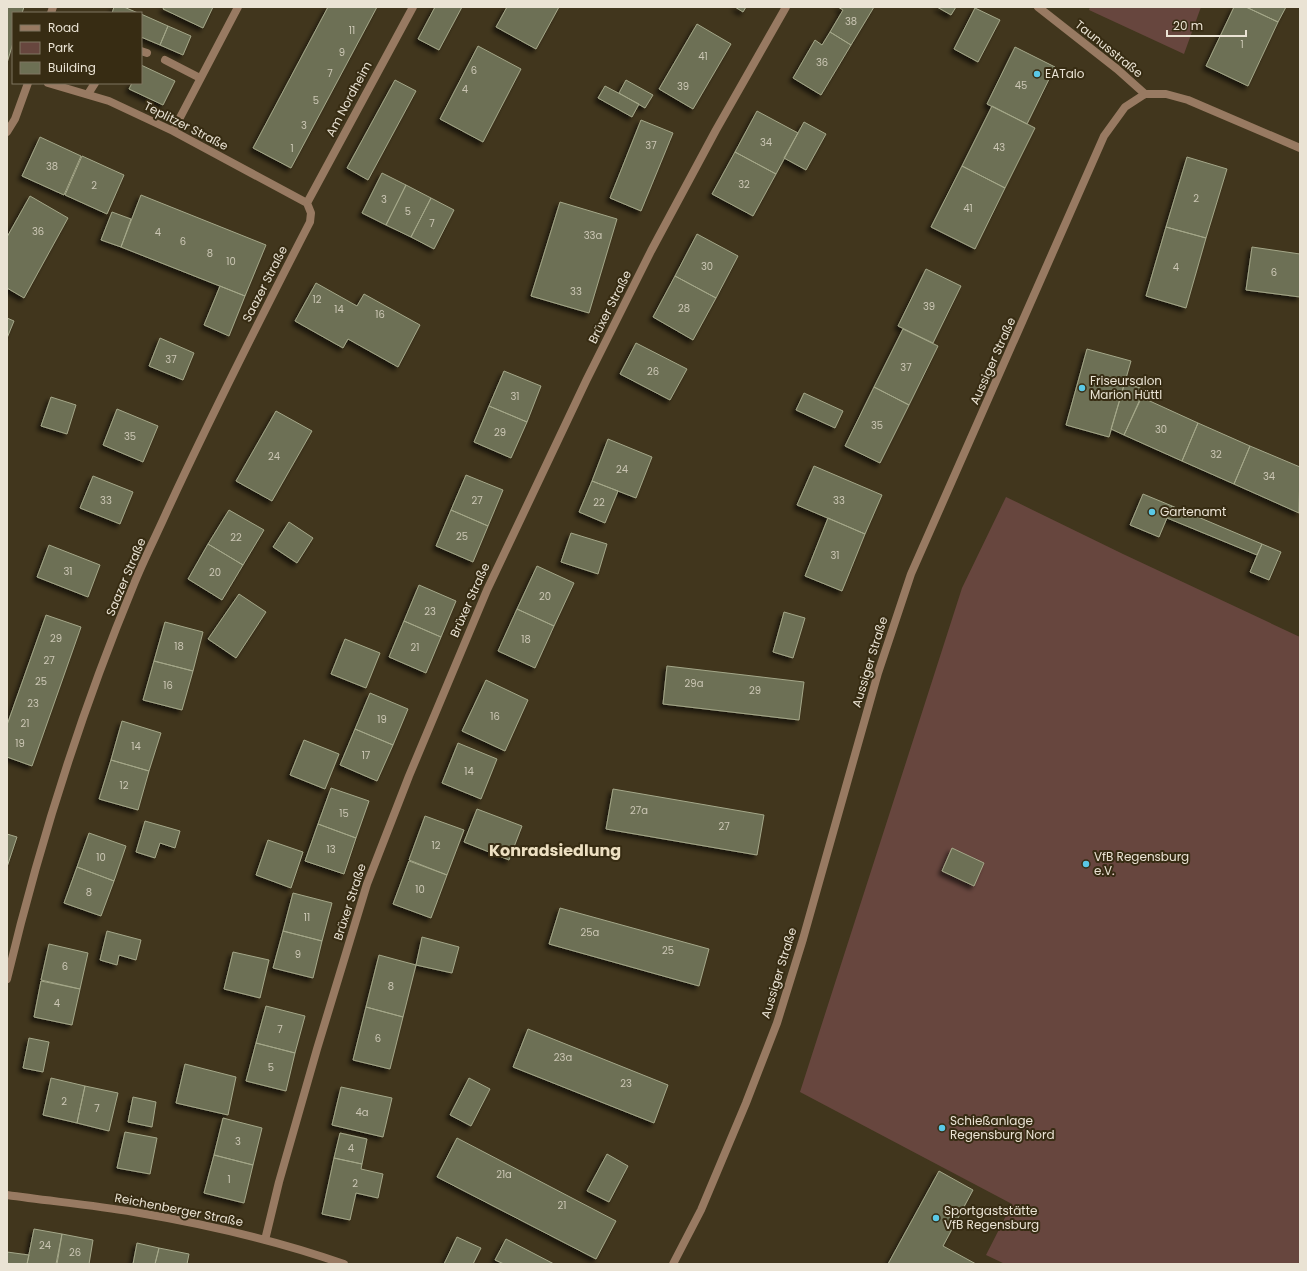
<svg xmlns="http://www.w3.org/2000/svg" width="1307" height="1271" font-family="Poppins,sans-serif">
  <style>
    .green { fill: #67463e }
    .building { fill: #6d7054; stroke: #a4a789; filter: url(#shadow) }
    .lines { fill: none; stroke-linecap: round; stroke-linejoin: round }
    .service { stroke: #987a62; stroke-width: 8 }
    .minor { stroke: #987a62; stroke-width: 8 }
    .tertiary { stroke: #987a62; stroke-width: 8 }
    .poi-dot { fill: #5ac8e6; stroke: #372c13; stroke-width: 1.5 }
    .labels { text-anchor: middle; stroke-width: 4; stroke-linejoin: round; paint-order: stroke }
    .number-label { font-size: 10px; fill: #cbc6b4 }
    .street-label { font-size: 12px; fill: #eae3d4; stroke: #372c13 }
    .poi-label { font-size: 12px; fill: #eae3d4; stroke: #372c13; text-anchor: start }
    .district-label { font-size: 16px; font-weight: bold; fill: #ede0c2; stroke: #372c13 }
  </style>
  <defs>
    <filter id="shadow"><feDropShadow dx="-3.5" dy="3.5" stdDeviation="2" flood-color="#0009"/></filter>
  </defs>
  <rect width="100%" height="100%" fill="#41361d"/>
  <path class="green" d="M1090 7H1201L1184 54 1089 10Z
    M1006 497 1123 554 1300 637V1264H1005L986 1255 1012 1204 800 1092 962 588Z"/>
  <path class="building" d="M7 7H24L22 13H13V43L7 63Z
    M114 7H124L138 13H112Z
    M164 7H213L203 28 163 9Z
    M328 7H377L291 168 253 148Z
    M435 7H462L439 50 418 39Z
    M507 7H559L536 49 496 27Z
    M735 7H746L743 12Z
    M838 7H874L851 45 830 32 843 10Z
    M937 7H956L951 15Z
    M1234 7H1246L1278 22 1248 86 1206 66Z
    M1246 7H1286L1278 22Z
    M975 8 1000 20 978 62 954 49Z
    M141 14 168 26 160 45 141 37Z
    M697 24 731 44 693 109 659 89Z
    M168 26 191 36 183 55 160 45Z
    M830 32 851 45 821 95 793 78 815 40 822 45Z
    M478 46 521 69 483 142 440 119Z
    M1015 47 1055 67 1027 124 987 104Z
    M141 65 175 81 163 105 129 89 132 83H141Z
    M395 80 416 91 368 180 347 168Z
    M626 80 653 95 645 108 619 93Z
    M605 86 639 104 632 117 598 98Z
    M992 106 1035 128 1005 188 962 166Z
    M757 111 798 133 776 174 735 152Z
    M641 120 673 133 641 211 610 198Z
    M804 122 826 134 806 170 784 158Z
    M40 137 81 156 64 195 22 176Z
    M735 152 776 174 753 216 712 194Z
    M82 156 124 175 107 214 65 195Z
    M1187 157 1227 169 1206 238 1166 227Z
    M962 166 1005 188 975 249 931 227Z
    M382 173 406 185 386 225 362 213Z
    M406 185 431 198 411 237 386 225Z
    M141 195 266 245 245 296 121 247Z
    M30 196 68 218 24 298 7 288V237Z
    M431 198 454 210 434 249 411 237Z
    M560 202 617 219 589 313 531 296Z
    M112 212 131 219 121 247 101 240Z
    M1166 227 1206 238 1186 308 1146 296Z
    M697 234 738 256 716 298 675 276Z
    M1252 247 1300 254V297L1246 290Z
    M926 269 961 286 933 343 898 326Z
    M675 276 716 298 693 340 653 317Z
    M316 283 357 306 364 294 420 325 398 367 348 339 343 348 295 321Z
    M220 286 245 296 229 336 204 325Z
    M7 318 14 321 7 338Z
    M903 329 938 346 909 405 874 387Z
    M160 338 194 353 183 380 149 366Z
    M636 343 687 369 670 400 620 374Z
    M1087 349 1131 361 1109 437 1066 425Z
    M504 371 541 386 527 422 489 406Z
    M1125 382 1145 390 1124 435 1111 429Z
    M874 387 909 405 880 463 845 446Z
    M804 393 843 411 835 428 796 410Z
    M51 397 76 405 67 434 41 426Z
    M1141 397 1198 423 1182 461 1124 435Z
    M489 406 527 422 511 458 474 442Z
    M117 409 158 426 143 462 103 445Z
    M276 411 312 431 272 501 236 481Z
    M1198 423 1250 446 1234 484 1182 461Z
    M608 439 652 457 636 498 592 481Z
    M1250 446 1300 467 1299 513 1234 484Z
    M814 466 882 495 865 534 797 505Z
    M466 475 503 490 488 526 451 510Z
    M93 476 133 492 120 524 80 508Z
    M592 481 618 491 605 523 579 512Z
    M1143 494 1172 506 1159 537 1130 525Z
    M1172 506 1262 544 1257 555 1167 518Z
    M229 510 264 530 243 565 208 544Z
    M451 510 488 526 473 562 436 546Z
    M828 518 865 534 842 591 805 576Z
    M289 522 313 538 297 563 273 547Z
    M571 533 607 544 598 574 561 562Z
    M208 544 243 565 222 600 188 579Z
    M1262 544 1281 552 1269 580 1250 572Z
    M49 545 100 565 88 597 37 577Z
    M537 566 574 583 554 626 517 609Z
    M419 585 456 601 441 637 404 621Z
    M239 594 266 612 236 658 208 639Z
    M517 609 554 626 535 668 498 651Z
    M784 612 805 618 793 658 773 652Z
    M46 615 81 627 32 766 7 757V725Z
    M404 621 441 637 426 673 389 657Z
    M165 622 203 632 193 671 154 661Z
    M345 639 380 653 366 688 331 674Z
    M154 661 193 671 182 710 143 700Z
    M667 666 804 682 799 720 663 704Z
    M486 680 528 700 505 751 462 731Z
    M370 693 408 709 393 745 355 729Z
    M122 721 161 733 149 771 111 760Z
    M355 729 393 745 377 781 340 765Z
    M304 740 339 754 325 789 290 775Z
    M458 743 497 759 481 799 442 783Z
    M111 760 149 771 138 810 99 799Z
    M331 788 369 801 356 838 318 824Z
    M613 789 764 815 757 855 606 829Z
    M477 809 522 826 509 860 464 842Z
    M425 816 464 830 447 875 409 860Z
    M145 821 180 831 175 848 160 843 155 858 136 852Z
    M318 824 356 838 344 874 305 861Z
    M89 833 126 846 114 881 77 867Z
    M7 834 17 837 7 867Z
    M268 840 303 852 291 888 256 875Z
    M952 848 984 863 974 886 942 871Z
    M409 861 447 875 431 918 393 904Z
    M77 867 114 881 101 916 64 903Z
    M293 893 332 903 322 941 283 931Z
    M560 908 709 949 699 986 549 944Z
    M107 931 141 940 136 960 119 955 117 965 100 960Z
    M283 931 322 941 313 978 273 968Z
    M422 937 459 947 452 973 416 965Z
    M49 944 88 953 80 989 41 980Z
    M233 952 269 960 260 998 224 989Z
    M379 955 416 965 403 1017 366 1007Z
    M41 981 80 989 72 1025 34 1017Z
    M266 1006 305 1016 295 1053 256 1043Z
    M366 1007 403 1017 390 1069 353 1060Z
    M528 1029 668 1085 654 1123 513 1067Z
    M29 1038 49 1042 43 1072 23 1068Z
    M256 1043 295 1053 286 1091 246 1081Z
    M185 1064 236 1077 228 1115 176 1103Z
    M51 1078 85 1086 77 1123 43 1115Z
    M469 1078 490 1089 471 1126 450 1115Z
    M85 1086 118 1093 109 1131 77 1123Z
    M341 1087 392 1098 383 1137 332 1125Z
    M133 1097 156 1102 152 1127 128 1122Z
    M223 1118 262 1128 253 1165 214 1155Z
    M125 1132 157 1138 150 1174 117 1168Z
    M340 1133 367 1139 362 1164 334 1158Z
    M457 1138 616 1221 596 1259 437 1177Z
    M607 1154 628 1166 609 1202 587 1191Z
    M214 1155 253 1165 244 1203 204 1193Z
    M334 1158 362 1164 361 1169 383 1174 378 1198 356 1193 350 1220 322 1214Z
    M939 1171 973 1190 943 1246 976 1264H888Z
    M34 1229 62 1234 56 1264H27Z
    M62 1234 93 1240 89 1264H57Z
    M457 1237 481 1248 473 1264H444Z
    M506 1239 554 1264H504L495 1260Z
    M137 1243 159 1248 155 1264H133Z
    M159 1248 189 1254 187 1264H155Z
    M7 1252 29 1255 27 1264H7Z"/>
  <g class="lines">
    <path class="service" d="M141 51 147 53
      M165 60 200 78
      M88 94 95 83"/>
    <path class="minor" d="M1038 7 1117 69 1145 94
      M51 13 53 7
      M48 83 109 101 173 131 307 203
      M173 131 238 7
      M7 132 15 119 28 83
      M307 203 413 7
      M7 979C39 845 81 712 134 584 144 559 157 534 168 509 213 412 261 317 310 222L311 213 307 203
      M7 1195C49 1201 92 1205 134 1212 205 1224 276 1240 344 1264
      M265 1240 279 1182 317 1049 367 884 409 776 487 590 586 381 651 251 716 130 786 7"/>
    <path class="tertiary" d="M673 1264 701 1210 746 1103 777 1023 803 939 878 673 911 574 1104 136 1125 107 1145 94H1166L1188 100 1300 148"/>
  </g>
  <g class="poi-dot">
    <circle cx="1037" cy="74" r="4"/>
    <circle cx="1082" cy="388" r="4"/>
    <circle cx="1152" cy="512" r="4"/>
    <circle cx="1086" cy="864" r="4"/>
    <circle cx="942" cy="1128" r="4"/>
    <circle cx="936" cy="1218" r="4"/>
  </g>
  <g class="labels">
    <g class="number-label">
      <text x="851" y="25">38</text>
      <text x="352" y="34">11</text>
      <text x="1242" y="48">1</text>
      <text x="342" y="56">9</text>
      <text x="703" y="60">41</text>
      <text x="822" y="66">36</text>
      <text x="474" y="74">6</text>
      <text x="330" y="77">7</text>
      <text x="1021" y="89">45</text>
      <text x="683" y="90">39</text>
      <text x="465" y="93">4</text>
      <text x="316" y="104">5</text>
      <text x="304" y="129">3</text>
      <text x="766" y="146">34</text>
      <text x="651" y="149">37</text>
      <text x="999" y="151">43</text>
      <text x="292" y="152">1</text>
      <text x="52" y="170">38</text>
      <text x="744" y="188">32</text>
      <text x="94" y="189">2</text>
      <text x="1196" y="202">2</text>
      <text x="384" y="203">3</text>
      <text x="968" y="212">41</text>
      <text x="408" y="215">5</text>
      <text x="432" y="227">7</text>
      <text x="38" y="235">36</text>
      <text x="158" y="236">4</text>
      <text x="593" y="239">33a</text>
      <text x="183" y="245">6</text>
      <text x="210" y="257">8</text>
      <text x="231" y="265">10</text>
      <text x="707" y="270">30</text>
      <text x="1176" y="271">4</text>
      <text x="1274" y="276">6</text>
      <text x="576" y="295">33</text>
      <text x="317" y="303">12</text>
      <text x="929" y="310">39</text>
      <text x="684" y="312">28</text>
      <text x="339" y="313">14</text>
      <text x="380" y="318">16</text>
      <text x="171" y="363">37</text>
      <text x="906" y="371">37</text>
      <text x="653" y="375">26</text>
      <text x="515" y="400">31</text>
      <text x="877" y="429">35</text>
      <text x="1161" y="433">30</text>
      <text x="500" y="436">29</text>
      <text x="130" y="440">35</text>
      <text x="1216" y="458">32</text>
      <text x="274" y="460">24</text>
      <text x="622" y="473">24</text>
      <text x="1269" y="480">34</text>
      <text x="106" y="504">33</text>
      <text x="477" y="504">27</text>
      <text x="839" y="504">33</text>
      <text x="599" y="506">22</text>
      <text x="462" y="540">25</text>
      <text x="236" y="541">22</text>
      <text x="835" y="559">31</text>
      <text x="68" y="575">31</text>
      <text x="215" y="576">20</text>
      <text x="545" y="600">20</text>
      <text x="430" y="615">23</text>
      <text x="56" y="642">29</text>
      <text x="526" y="643">18</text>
      <text x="179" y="650">18</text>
      <text x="415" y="651">21</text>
      <text x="49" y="664">27</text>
      <text x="41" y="685">25</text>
      <text x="694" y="687">29a</text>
      <text x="168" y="689">16</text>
      <text x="755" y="694">29</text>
      <text x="33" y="707">23</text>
      <text x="495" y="720">16</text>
      <text x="382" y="723">19</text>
      <text x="25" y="727">21</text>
      <text x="20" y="747">19</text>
      <text x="136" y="750">14</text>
      <text x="366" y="759">17</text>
      <text x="469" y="775">14</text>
      <text x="124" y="789">12</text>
      <text x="639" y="814">27a</text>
      <text x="344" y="817">15</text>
      <text x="724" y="830">27</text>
      <text x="436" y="849">12</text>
      <text x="331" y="853">13</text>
      <text x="101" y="861">10</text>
      <text x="420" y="893">10</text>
      <text x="89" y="896">8</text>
      <text x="307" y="921">11</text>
      <text x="590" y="936">25a</text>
      <text x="668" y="954">25</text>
      <text x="298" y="958">9</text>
      <text x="65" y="970">6</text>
      <text x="391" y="990">8</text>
      <text x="57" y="1007">4</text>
      <text x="280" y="1033">7</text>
      <text x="378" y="1042">6</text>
      <text x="563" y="1061">23a</text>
      <text x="271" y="1071">5</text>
      <text x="626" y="1087">23</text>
      <text x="64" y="1105">2</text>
      <text x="97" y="1112">7</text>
      <text x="362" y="1116">4a</text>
      <text x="238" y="1145">3</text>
      <text x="351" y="1152">4</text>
      <text x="504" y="1178">21a</text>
      <text x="229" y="1183">1</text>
      <text x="355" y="1187">2</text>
      <text x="562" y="1209">21</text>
      <text x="45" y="1249">24</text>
      <text x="75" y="1256">26</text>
    </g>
    <g class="street-label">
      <text transform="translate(1109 49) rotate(39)" y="4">Taunusstraße</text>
      <text transform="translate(349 99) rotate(-62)" y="4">Am Nordheim</text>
      <text transform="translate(186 126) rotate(27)" y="4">Teplitzer Straße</text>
      <text transform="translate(265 284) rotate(-63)" y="4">Saazer Straße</text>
      <text transform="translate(610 307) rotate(-63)" y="4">Brüxer Straße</text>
      <text transform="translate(993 361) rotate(-66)" y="4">Aussiger Straße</text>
      <text transform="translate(126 577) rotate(-67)" y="4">Saazer Straße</text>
      <text transform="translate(470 600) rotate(-66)" y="4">Brüxer Straße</text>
      <text transform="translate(870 662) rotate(-73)" y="4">Aussiger Straße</text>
      <text transform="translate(350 902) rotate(-72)" y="4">Brüxer Straße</text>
      <text transform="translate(779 973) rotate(-73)" y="4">Aussiger Straße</text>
      <text transform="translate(179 1210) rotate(11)" y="4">Reichenberger Straße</text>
    </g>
    <g class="poi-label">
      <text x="1045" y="78">EATalo</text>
      <text x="1090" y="385">Friseursalon<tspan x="1090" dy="14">Marion Hüttl</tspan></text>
      <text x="1160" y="516">Gartenamt</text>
      <text x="1094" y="861">VfB Regensburg<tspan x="1094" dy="14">e.V.</tspan></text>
      <text x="950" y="1125">Schießanlage<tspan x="950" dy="14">Regensburg Nord</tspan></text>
      <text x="944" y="1215">Sportgaststätte<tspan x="944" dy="14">VfB Regensburg</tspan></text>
    </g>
    <g class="district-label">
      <text x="555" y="856">Konradsiedlung</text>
    </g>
  </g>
  <rect width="1307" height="1271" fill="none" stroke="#eae3d4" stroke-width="16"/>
  <rect x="12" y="12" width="130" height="72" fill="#372c13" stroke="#7f7560"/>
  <rect x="20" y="25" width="20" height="6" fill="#987a62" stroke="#7f7560"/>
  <text x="48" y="32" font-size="12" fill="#eae3d4">Road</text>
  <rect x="20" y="42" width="20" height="12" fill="#67463e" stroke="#7f7560"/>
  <text x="48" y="52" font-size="12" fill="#eae3d4">Park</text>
  <rect x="20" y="62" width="20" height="12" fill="#6d7054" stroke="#7f7560"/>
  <text x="48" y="72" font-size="12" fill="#eae3d4">Building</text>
  <path d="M1167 30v6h79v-6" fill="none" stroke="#eae3d4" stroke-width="2"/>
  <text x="1173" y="30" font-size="12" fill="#eae3d4" stroke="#372c13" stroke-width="3" paint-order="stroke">20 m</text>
</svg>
